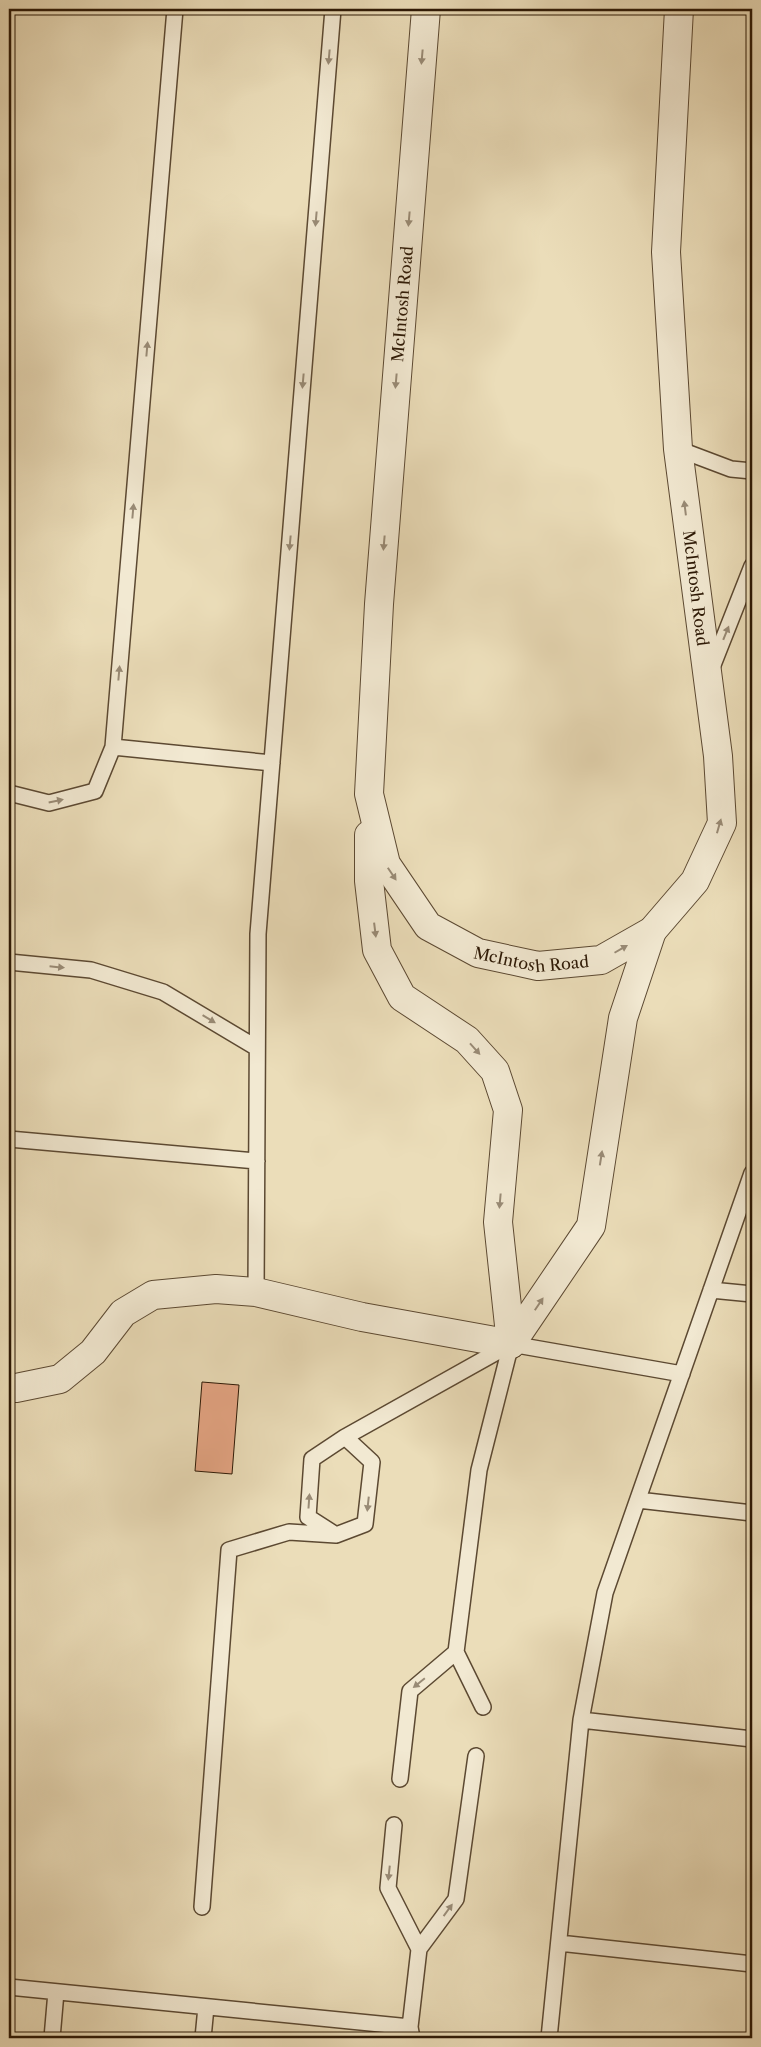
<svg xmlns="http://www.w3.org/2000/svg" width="761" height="2047" font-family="'Libre Caslon Text',serif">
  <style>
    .building { fill: #e5a584; stroke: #2c1805 }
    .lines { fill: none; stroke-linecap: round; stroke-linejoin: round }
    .lane-casing { stroke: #5c4932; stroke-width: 18 }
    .street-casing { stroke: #5c4932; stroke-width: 30 }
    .lane { stroke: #f2e9d2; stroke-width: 15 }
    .street { stroke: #f2e9d2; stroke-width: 28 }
    .oneway { fill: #998b76 }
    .labels { text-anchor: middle; stroke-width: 4; stroke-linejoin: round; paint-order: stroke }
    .street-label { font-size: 16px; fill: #2c1805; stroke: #f2e9d2 }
  </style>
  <rect width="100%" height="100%" fill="#ebddb9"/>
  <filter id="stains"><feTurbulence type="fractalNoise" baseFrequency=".004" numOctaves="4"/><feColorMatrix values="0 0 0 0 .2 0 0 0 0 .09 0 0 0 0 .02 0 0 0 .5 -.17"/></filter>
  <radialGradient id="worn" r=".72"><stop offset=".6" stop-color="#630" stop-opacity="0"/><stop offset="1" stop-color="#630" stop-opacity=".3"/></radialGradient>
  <path class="building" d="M202 1382 239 1385 232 1474 195 1471Z"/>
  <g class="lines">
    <defs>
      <path id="lane" d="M678 449 731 469 752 471
        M711 670 752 566
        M113 747 272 763
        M9 793 49 803 95 791 113 747 175 9
        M9 962 91 970 163 992 257 1048
        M9 1139 257 1161
        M711 1290 752 1294
        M256 1292 258 934 333 9
        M345 1437 511 1344 682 1374
        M638 1500 752 1513
        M483 1707 456 1652 479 1470 511 1344
        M581 1720 752 1739
        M400 1779 410 1691 456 1652
        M394 1825 388 1888 419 1949
        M202 1907 229 1550 289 1532 336 1535 365 1524 372 1462 345 1437 312 1459 308 1517 336 1535
        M559 1943 752 1964
        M9 1987 410 2027
        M52 2038 56 1992
        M203 2038 206 2007
        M412 2038 410 2027 419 1949 456 1899 476 1756
        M549 2038 581 1720 605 1593 752 1173"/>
      <g id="street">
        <path id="s1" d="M426 9 379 604 369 794 386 864 428 926 478 953 538 966 601 960 652 931 695 881 722 823 718 756 678 449 666 252 679 9"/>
        <path d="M369 835V881L377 950 402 997 467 1040 495 1071 508 1110 498 1222 511 1344"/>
        <path d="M511 1344 591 1226 623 1018 652 931"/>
        <path d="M9 1388H16L60 1379 93 1352 123 1313 153 1295 216 1289 256 1292 362 1317 511 1344"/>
      </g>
    </defs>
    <use href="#lane" class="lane-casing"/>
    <use href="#street" class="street-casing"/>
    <use href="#lane" class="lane"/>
    <use href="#street" class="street"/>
  </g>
  <defs><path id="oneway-solid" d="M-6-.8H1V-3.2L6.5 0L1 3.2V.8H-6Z" transform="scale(1.25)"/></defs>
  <g class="oneway">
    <use href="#oneway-solid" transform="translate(329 57) rotate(95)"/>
    <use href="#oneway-solid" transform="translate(422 57) rotate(95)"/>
    <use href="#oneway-solid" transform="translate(316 219) rotate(95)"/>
    <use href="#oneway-solid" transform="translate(409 219) rotate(95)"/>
    <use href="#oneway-solid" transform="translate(147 349) rotate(-85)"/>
    <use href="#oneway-solid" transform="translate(303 381) rotate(95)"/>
    <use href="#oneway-solid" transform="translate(396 381) rotate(95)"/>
    <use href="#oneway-solid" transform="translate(685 508) rotate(-97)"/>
    <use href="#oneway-solid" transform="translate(133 511) rotate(-85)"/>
    <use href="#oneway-solid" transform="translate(290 543) rotate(95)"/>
    <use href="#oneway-solid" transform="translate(384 543) rotate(95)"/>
    <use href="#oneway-solid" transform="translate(726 633) rotate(-68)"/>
    <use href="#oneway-solid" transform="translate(119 673) rotate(-85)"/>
    <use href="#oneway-solid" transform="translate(56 801) rotate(-12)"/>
    <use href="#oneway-solid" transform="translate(719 826) rotate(-74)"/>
    <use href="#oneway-solid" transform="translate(392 874) rotate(56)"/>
    <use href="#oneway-solid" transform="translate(375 930) rotate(83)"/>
    <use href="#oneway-solid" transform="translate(621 949) rotate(-30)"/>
    <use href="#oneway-solid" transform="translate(57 967) rotate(6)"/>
    <use href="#oneway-solid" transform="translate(209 1019) rotate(31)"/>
    <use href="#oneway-solid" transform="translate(475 1049) rotate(48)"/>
    <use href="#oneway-solid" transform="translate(601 1158) rotate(-81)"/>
    <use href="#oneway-solid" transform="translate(500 1201) rotate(95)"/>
    <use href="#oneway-solid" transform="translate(539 1304) rotate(-56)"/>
    <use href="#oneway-solid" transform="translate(309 1501) rotate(-86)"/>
    <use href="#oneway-solid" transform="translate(368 1504) rotate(96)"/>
    <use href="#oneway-solid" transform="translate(419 1683) rotate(141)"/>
    <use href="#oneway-solid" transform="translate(389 1873) rotate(96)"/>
    <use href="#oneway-solid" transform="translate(448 1910) rotate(-54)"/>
  </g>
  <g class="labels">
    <g class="street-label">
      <text transform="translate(402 304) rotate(-85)" y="6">McIntosh Road</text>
      <text transform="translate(696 588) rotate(83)" y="6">McIntosh Road</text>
      <text dy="6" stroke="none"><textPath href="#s1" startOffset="1045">McIntosh Road</textPath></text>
    </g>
  </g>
  <rect width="761" height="2047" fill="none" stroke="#ebddb9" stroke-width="30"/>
  <rect x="10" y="10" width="741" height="2027" fill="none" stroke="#2c1805" stroke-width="2.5"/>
  <rect x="15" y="15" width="731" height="2017" fill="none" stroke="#2c1805"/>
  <rect width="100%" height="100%" filter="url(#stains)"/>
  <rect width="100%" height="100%" fill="url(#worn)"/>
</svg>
